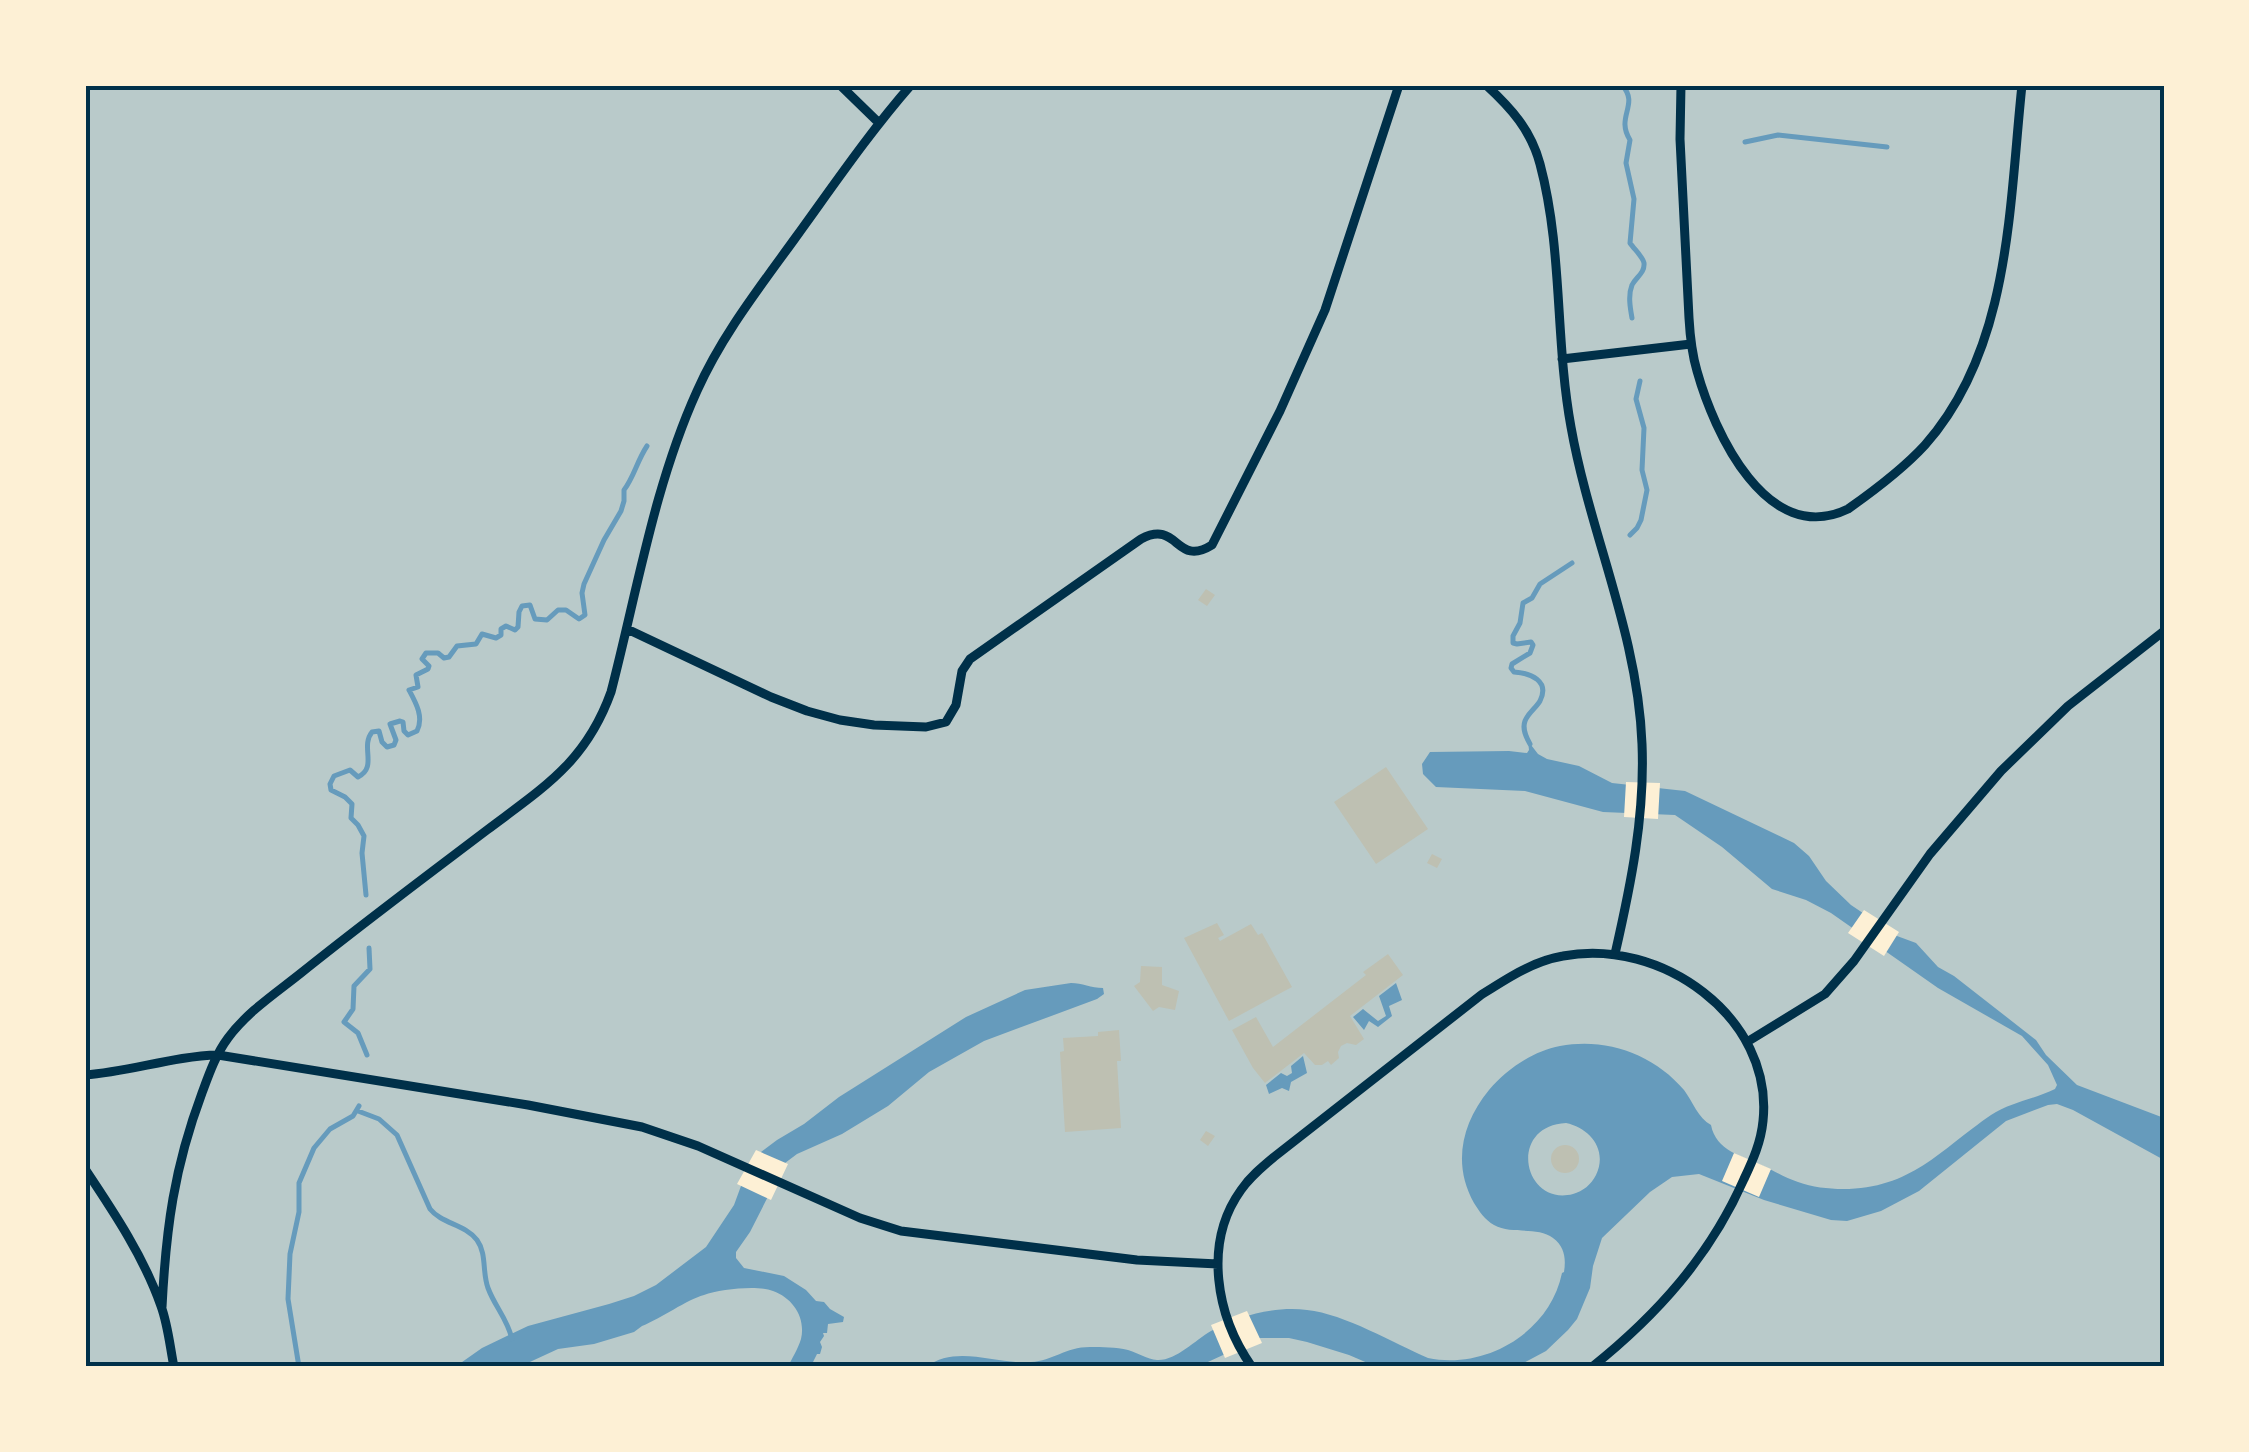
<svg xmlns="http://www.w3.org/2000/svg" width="2249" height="1452" font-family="'Source Sans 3',sans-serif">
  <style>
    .green { fill: #b9caca }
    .water { fill: #669bbc; fill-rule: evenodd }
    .pier { fill: #fdf0d5 }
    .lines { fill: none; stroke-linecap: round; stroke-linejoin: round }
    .stream { stroke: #669bbc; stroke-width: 5 }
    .building { fill: #bec0b2 }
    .minor { stroke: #003049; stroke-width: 9 }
    .neatline { fill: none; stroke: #003049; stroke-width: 4 }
  </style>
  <rect width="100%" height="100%" fill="#fdf0d5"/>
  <path class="green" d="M85 85H2164V1367H85Z"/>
  <path class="water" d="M1528 741 1538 754 1547 759 1579 766 1612 783 1685 791 1794 843 1809 856 1826 881 1851 905 1897 936 1916 943 1938 967 1954 976 2036 1040 2046 1055 2077 1085 2164 1118V1160L2073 1110 2057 1104 2048 1105 2006 1121 1919 1191 1881 1211 1847 1221 1831 1220 1764 1200 1699 1174 1672 1177 1650 1192 1602 1238 1593 1266 1590 1288 1577 1319 1568 1330 1546 1351 1516 1367H1377L1349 1355 1307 1342 1289 1338H1260L1197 1367H926C957 1344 996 1365 1031 1362 1053 1361 1065 1347 1090 1347 1102 1347 1116 1347 1128 1350 1138 1353 1147 1359 1157 1360 1176 1361 1195 1340 1211 1331 1239 1316 1274 1306 1307 1310 1345 1314 1393 1343 1428 1358 1486 1370 1550 1332 1562 1273L1564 1272C1566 1259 1565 1247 1553 1238 1538 1226 1512 1235 1494 1225 1485 1220 1479 1211 1474 1203 1452 1164 1462 1123 1489 1090 1507 1069 1533 1051 1560 1046 1605 1037 1654 1054 1684 1090 1693 1102 1698 1118 1711 1125 1716 1151 1742 1156 1763 1166 1775 1171 1785 1178 1798 1182 1812 1187 1828 1189 1843 1189 1911 1189 1940 1150 1991 1115 2011 1102 2035 1099 2055 1089L2057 1085 2048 1065 2022 1036 1938 988 1831 913 1806 900 1772 889 1722 847 1675 815 1603 812 1525 791 1436 787 1423 774 1422 764 1430 752 1509 751 1527 753 1529 750ZM1566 1123C1590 1128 1608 1150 1596 1175 1591 1185 1583 1191 1573 1194 1523 1207 1507 1126 1566 1123Z
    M1071 983C1082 983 1091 988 1103 988L1104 994 1097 999 984 1041 929 1072 888 1106 842 1134 797 1154 785 1163 750 1232 736 1252V1258L744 1268 784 1276 806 1290 816 1301 824 1302 830 1309 844 1317 843 1322 828 1324 827 1333H823L824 1336 820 1342 822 1347 820 1354H817L813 1362H809L808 1367H788C792 1358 798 1349 801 1339 806 1318 793 1298 773 1291 759 1285 720 1289 704 1295 686 1300 662 1318 642 1326L634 1332 594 1344 558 1349 519 1367H455L482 1348 528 1326 609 1304 634 1296 656 1285 706 1247 734 1205 741 1186 761 1152 777 1140 804 1124 839 1097 966 1017 1025 990Z
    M1396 983 1402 1000 1389 1006 1392 1016 1378 1027 1369 1021 1364 1030 1353 1017 1363 1009 1378 1021 1386 1016 1379 996Z
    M1303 1056 1307 1073 1291 1082 1289 1091 1282 1088 1269 1094 1266 1085 1281 1073 1287 1076 1292 1073 1291 1066Z"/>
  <path class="pier" d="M1626 782 1660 783 1658 819 1624 817Z
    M1864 910 1899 932 1884 956 1848 933Z
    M756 1150 788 1164 771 1200 737 1184Z
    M1734 1153 1771 1169 1759 1197 1722 1181Z
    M1247 1311 1262 1343 1225 1358 1211 1325Z"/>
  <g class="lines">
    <path class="stream" d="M1622 85C1640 105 1615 116 1630 140L1626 163 1634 199 1630 243C1634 249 1643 257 1644 263 1645 273 1636 277 1632 285 1628 295 1630 307 1632 318
      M1745 142 1778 135 1887 147
      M1630 535 1637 528 1641 520 1647 490 1642 470 1644 428 1636 399 1640 381
      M1530 744C1526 737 1522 729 1525 721 1528 713 1536 708 1540 701 1550 681 1531 673 1514 672L1511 668 1512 664 1530 653 1533 645 1531 642 1517 644 1513 643V636L1520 623 1523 603 1532 598 1540 584 1572 563
      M366 895 362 853 364 836 358 825 351 818 352 804 345 797 331 790 330 784 334 776 350 770 358 777C378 767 360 747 372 732L379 731 382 742 387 747 394 745 396 740 390 724 400 721 403 722 404 731 408 735 417 731C424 717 416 703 409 690L418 687 416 675 428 669 429 666 422 659 426 653H438L444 658 449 657 457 646 476 644 482 634 496 638 501 635V629L506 626 515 630 518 627 519 612 522 606 530 605 535 619 547 620 558 610H566L579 619 585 615 582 593 584 584 604 540 621 511 624 501V490C634 477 637 461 647 446
      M367 1055 358 1033 344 1022 353 1009 354 986 370 969 369 948
      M358 1111 379 1119 397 1135 430 1209C442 1224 465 1224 477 1240 487 1254 482 1272 488 1288 495 1307 507 1318 512 1339
      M299 1367 288 1299 290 1254 299 1212V1183L314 1148 330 1129 353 1116 359 1106"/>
  </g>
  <path class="building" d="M1206 589 1215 595 1207 606 1198 600Z
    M1386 767 1428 829 1376 864 1334 802Z
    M1432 854 1442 859 1437 868 1427 863Z
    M1217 923 1224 935 1218 938 1220 941 1251 924 1258 935 1262 933 1292 987 1229 1021 1184 938Z
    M1388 954 1403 975 1350 1016 1364 1039 1356 1045 1347 1043 1341 1046 1338 1052 1339 1058 1331 1065 1328 1061 1322 1065H1315L1304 1053 1265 1083 1253 1068 1232 1030 1256 1017 1273 1047 1366 975 1363 972Z
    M1141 966 1162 967V985L1179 991 1175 1010 1159 1007 1153 1011 1134 986 1140 982Z
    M1119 1030 1121 1061H1117L1121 1128 1065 1132 1060 1052 1064 1051 1063 1038 1098 1036V1032Z
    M1206 1131 1215 1136 1208 1146 1200 1140Z
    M1551 1159a14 14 0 1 1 28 0a14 14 0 1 1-28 0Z"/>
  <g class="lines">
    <path class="minor" d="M840 85 879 123
      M1486 85C1511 108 1531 130 1540 164 1563 250 1555 340 1571 427 1590 534 1638 634 1642 744 1645 816 1631 884 1615 954
      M1681 85 1680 139 1689 318C1690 336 1692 354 1697 371 1714 432 1767 548 1848 509 1875 490 1903 469 1925 445 2011 348 2009 206 2022 85
      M1562 359 1691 344
      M627 629 771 697 807 711 840 720 874 725 926 727 946 722 956 705 962 671 970 659 1141 539C1179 519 1175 568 1212 545L1280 411 1325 310 1399 85
      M1747 1042 1825 994 1854 961 1930 854 2001 771 2068 706 2164 631
      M85 1075C130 1072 173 1056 218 1055L528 1105 642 1127 698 1146 860 1218 901 1231 1137 1260 1218 1264
      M85 1169C113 1211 144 1257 161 1306 168 1325 170 1347 174 1367
      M162 1307C166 1228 174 1168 202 1093 209 1074 216 1054 228 1038 247 1012 276 993 301 973 362 924 425 877 487 830 544 787 586 762 611 692 637 592 654 486 697 391 722 335 760 287 796 237 833 186 869 133 911 85
      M1252 1367C1216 1316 1203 1243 1241 1190 1250 1177 1262 1167 1274 1157L1481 995C1506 979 1533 961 1563 956 1660 937 1774 1017 1763 1121 1761 1142 1753 1160 1744 1179 1710 1256 1657 1315 1592 1367"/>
  </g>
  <rect width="2249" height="1452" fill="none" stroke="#fdf0d5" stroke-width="175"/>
  <rect x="88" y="88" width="2074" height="1276" class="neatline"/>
</svg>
